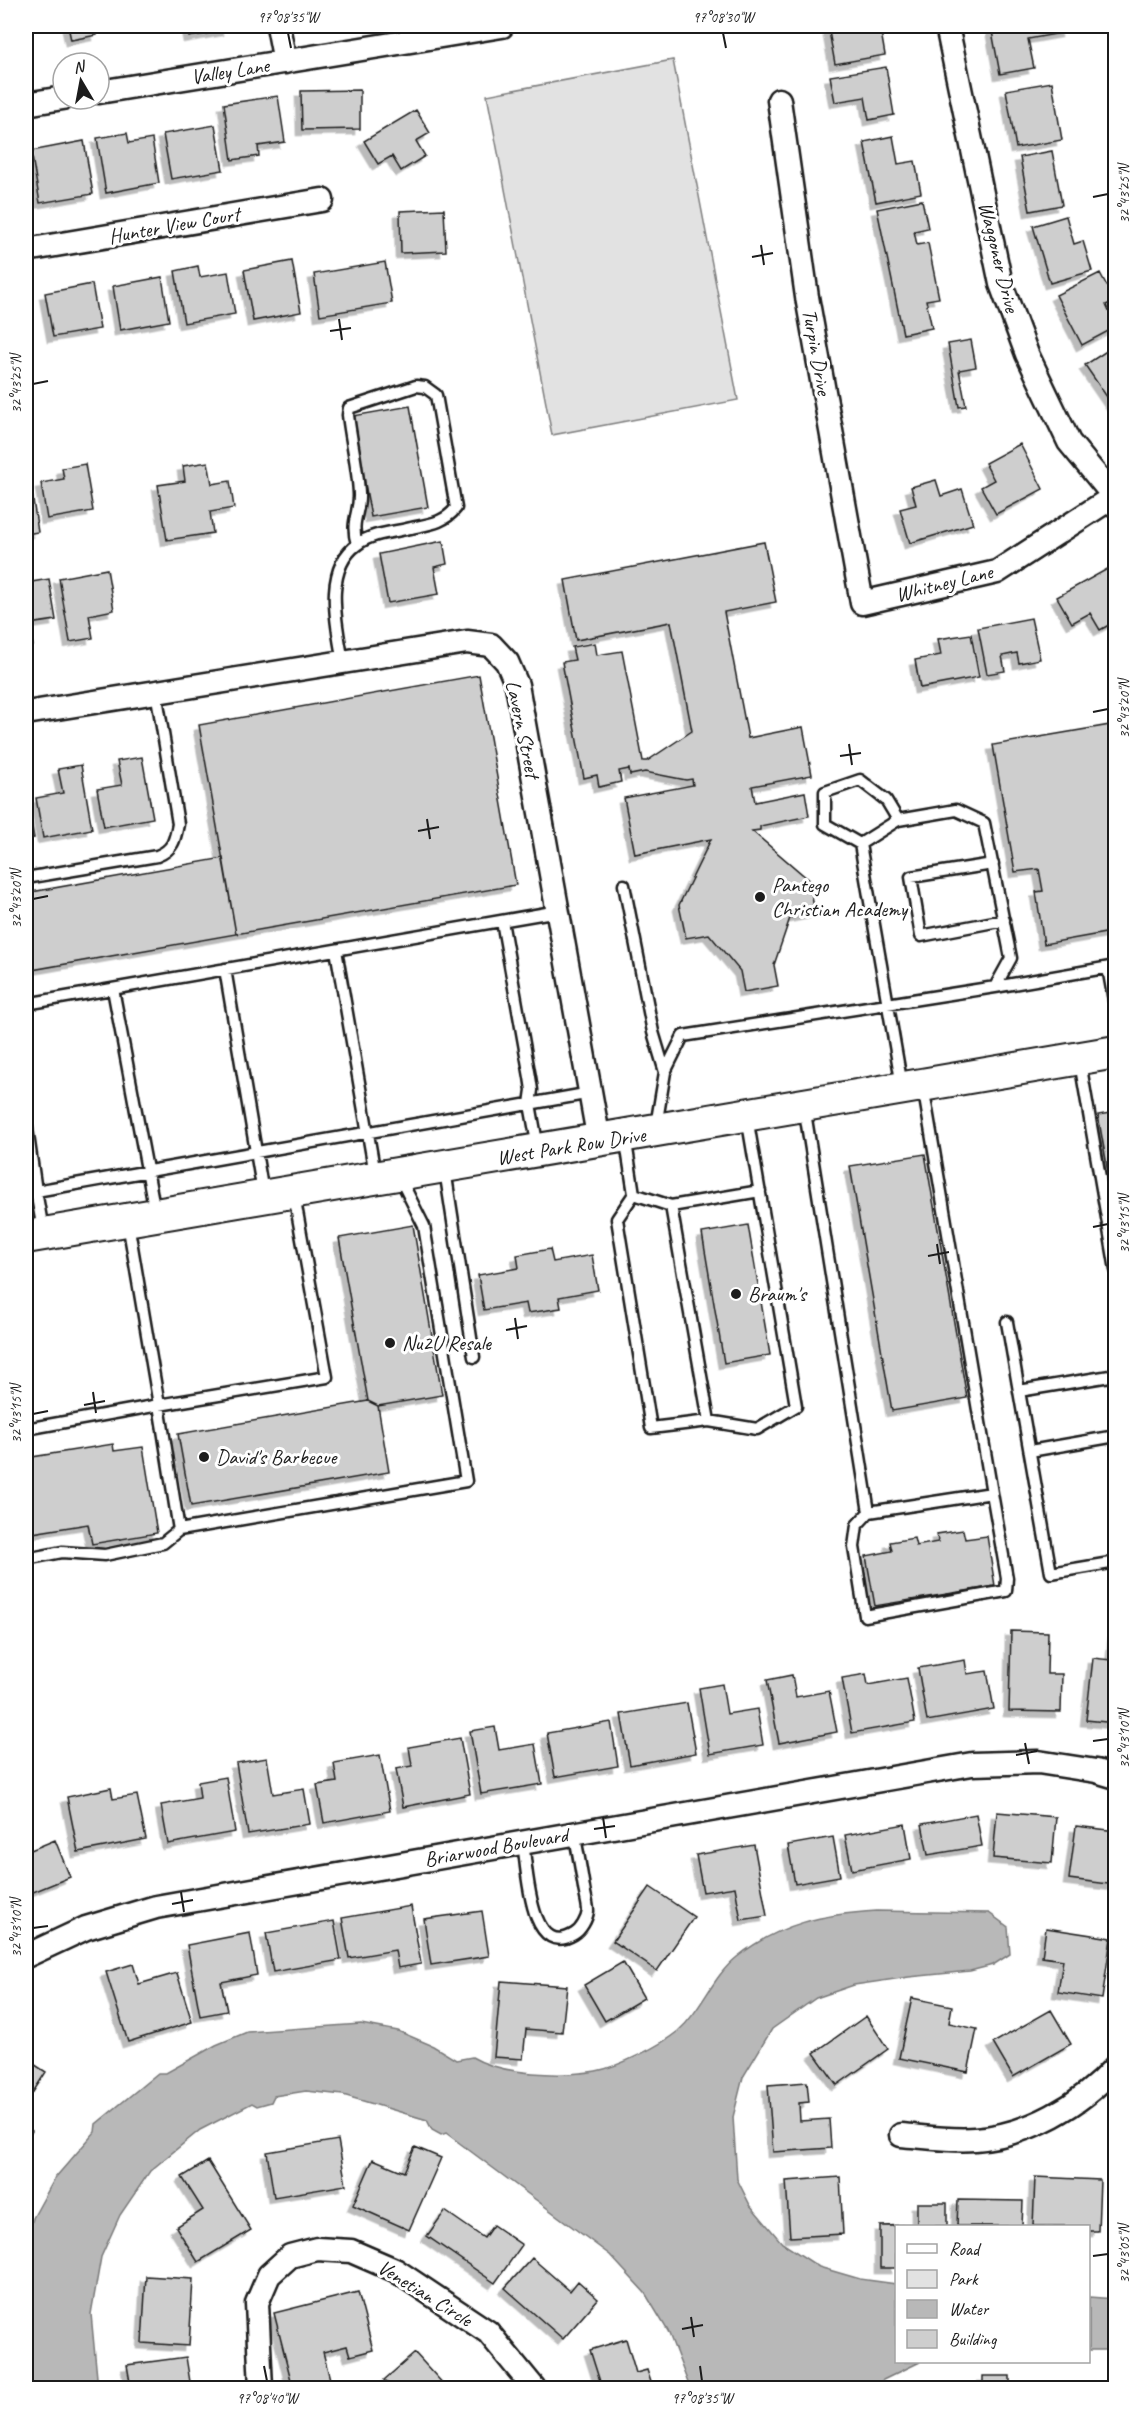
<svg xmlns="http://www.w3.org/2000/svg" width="1141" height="2414" font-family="Caveat,sans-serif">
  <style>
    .green { fill: #e2e2e2; stroke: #7f7f7f; stroke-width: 1.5 }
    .water { fill: #b8b8b8; stroke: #7a7a7a; stroke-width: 1.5 }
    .building { fill: #cecece; stroke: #1c1c1c; stroke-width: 1.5; filter: url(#shadow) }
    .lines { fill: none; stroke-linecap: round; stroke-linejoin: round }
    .lane-casing { stroke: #1c1c1c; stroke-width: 15 }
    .street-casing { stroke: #1c1c1c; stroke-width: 27 }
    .secondary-casing { stroke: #1c1c1c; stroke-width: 36 }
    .lane { stroke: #fff; stroke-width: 10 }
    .street { stroke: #fff; stroke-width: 22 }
    .secondary { stroke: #fff; stroke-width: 32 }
    .ticks { fill: none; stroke: #1c1c1c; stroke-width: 2 }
    .poi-dot { fill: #1c1c1c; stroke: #fff; stroke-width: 2 }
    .labels { text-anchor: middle; stroke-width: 6; stroke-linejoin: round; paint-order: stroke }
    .street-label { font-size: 21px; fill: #1c1c1c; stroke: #fff }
    .poi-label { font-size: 21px; fill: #1c1c1c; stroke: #fff; text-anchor: start }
    .neatline { fill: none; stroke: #1c1c1c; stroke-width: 2 }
    .ticks-label { font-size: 15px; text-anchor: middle; fill: #1c1c1c }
  </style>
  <defs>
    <filter id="shadow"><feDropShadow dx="-5.5" dy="5.5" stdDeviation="0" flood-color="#0004"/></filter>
  </defs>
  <rect width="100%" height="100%" fill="#fff"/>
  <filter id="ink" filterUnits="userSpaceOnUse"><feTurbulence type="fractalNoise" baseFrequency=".0167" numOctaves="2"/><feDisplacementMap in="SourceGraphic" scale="12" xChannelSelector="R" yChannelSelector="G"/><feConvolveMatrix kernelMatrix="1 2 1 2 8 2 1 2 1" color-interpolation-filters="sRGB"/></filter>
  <g filter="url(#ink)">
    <path class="green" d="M673 60 738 400 552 435 487 95Z"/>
    <path class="water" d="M877 1911 989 1913 1008 1927 1010 1954 993 1965 970 1971 909 1977 854 1985 816 1998 772 2029 743 2077 733 2117 737 2179 750 2205 782 2243 819 2267 860 2279 896 2284V2362H920L883 2380 873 2388H690L668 2331 645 2293 610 2255 446 2133 441 2135 432 2130 427 2120 343 2095 306 2091 274 2096 271 2102 257 2106 252 2103 200 2130 150 2171 120 2215 101 2257 91 2314 98 2388H26V2243L33 2218 55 2178 95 2132 96 2124 158 2073H166L216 2045 247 2032 361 2024 398 2031 433 2046 456 2060 472 2057C502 2075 562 2077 596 2071 618 2067 660 2046 678 2031 702 2010 712 1977 737 1957 780 1923 824 1914 877 1911Z
      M1089 2297 1115 2299V2350H1089Z"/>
    <path class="building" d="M68 26H95L97 35 71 40Z
      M187 26H227L228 30 189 37Z
      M828 26H880L885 55 835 64Z
      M991 26H1066L1067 32 1028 39 1034 68 1000 74Z
      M886 67 894 115 869 120 865 97 835 102 830 76Z
      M1052 82 1062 140 1016 148 1006 90Z
      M360 90V129L302 130 301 91Z
      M278 96 285 142 258 146 259 156 232 160 224 104Z
      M416 110 430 133 416 141 425 156 401 171 392 156 378 164 364 141Z
      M215 125 223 170 171 179 163 134Z
      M127 133 129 143 152 139 159 183 106 193 97 138Z
      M893 136 898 164 915 161 921 193 876 202 864 142Z
      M84 141 93 194 40 203 31 151Z
      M1052 151 1062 205 1030 211 1020 157Z
      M922 200 928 228 914 231 917 245 928 243 939 298 926 300 932 328 903 334 877 209Z
      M444 209 446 251 401 253 400 211Z
      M1066 216 1074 244 1083 241 1092 271 1050 283 1033 226Z
      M292 261 301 312 253 321 244 270Z
      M385 262 392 303 320 315 314 274Z
      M198 266 200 277 228 272 235 314 184 323 175 271Z
      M1100 273 1115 301 1106 305 1116 327 1082 345 1056 295Z
      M162 277 169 321 120 330 113 286Z
      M92 284 100 329 53 337 45 293Z
      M971 340 976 367 959 370 966 406 959 407 948 344Z
      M1111 348 1116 355V410L1085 365Z
      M410 406 428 507 371 517 353 416Z
      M1020 444 1043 489 996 514 981 487 994 480 985 463Z
      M208 462 212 484 230 481 234 508 210 512 213 533 167 540 158 485 185 481 183 466Z
      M85 464 93 511 47 519 41 483 64 479 62 468Z
      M936 480 941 496 962 489 973 524 910 543 900 509 916 505 911 487Z
      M31 487 38 532 26 534V488Z
      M443 541 447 564 434 567 439 594 388 603 379 554Z
      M764 542 776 602 724 612 748 738 803 727 812 775 752 786 755 802 805 792 809 816 760 826V830L752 831 809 880 815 913 790 918 774 965 778 986 744 992 740 971 709 934 686 938 679 905 711 839 635 854 624 798 693 785 692 779 686 780 645 772 630 775 629 769 619 771 621 782 599 787 597 775 584 778 562 662 575 660 572 647 595 643 597 655 622 651 643 761H647L692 731 671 622 576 640 565 580Z
      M1111 567 1116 575V621L1100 630 1090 613 1072 623 1057 597Z
      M107 569 114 610 89 615 93 638 70 642 59 578Z
      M49 579 56 620 29 624 33 646 26 648V583Z
      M1031 618 1040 659 1019 663 1017 653 1002 656 1005 671 987 674 978 628Z
      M971 634 979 677 920 688 915 660 941 655 938 639Z
      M479 675 516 885 236 934 199 725Z
      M1116 724V931L1044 944 1036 892 1043 891 1039 869 1015 872 993 745Z
      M142 757 153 818 104 827 97 789 122 785 117 761Z
      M81 765 92 829 43 838 36 798 63 793 58 769Z
      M26 792 34 838 26 839Z
      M223 858 236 934 26 971V893Z
      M1116 1112V1217L1098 1115Z
      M925 1154 967 1398 892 1411 850 1166Z
      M413 1225 442 1395 378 1406 368 1401 339 1238Z
      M748 1225 770 1355 724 1363 702 1233Z
      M550 1249 553 1262 592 1255 598 1290 559 1297 561 1308 528 1313 526 1303 484 1310 478 1275 519 1268 517 1255Z
      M368 1401 378 1406 389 1472 191 1506 178 1434Z
      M113 1444 114 1451 143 1447 157 1533 92 1544 88 1524 26 1534V1458Z
      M963 1530 965 1539 987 1536 995 1586 875 1606 866 1556 892 1551 890 1542 914 1538 916 1546 938 1542 937 1534Z
      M1115 1621 1116 1723 1086 1720 1093 1658 1111 1660Z
      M1011 1631 1048 1632 1047 1674H1062L1061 1712 1009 1711Z
      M965 1660 967 1674 987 1671 994 1709 927 1721 918 1668Z
      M866 1674 868 1685 907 1678 915 1722 852 1733 842 1678Z
      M792 1675 796 1697 829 1691 837 1732 779 1743 767 1680Z
      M722 1684 727 1714 757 1709 763 1745 710 1754 699 1688Z
      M687 1703 696 1753 630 1765 621 1714Z
      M611 1722 618 1766 555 1777 547 1733Z
      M495 1727 499 1750 535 1744 542 1784 481 1794 470 1731Z
      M460 1738 470 1794 403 1807 396 1769 412 1766 409 1747Z
      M380 1755 390 1811 324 1823 317 1785 337 1782 334 1763Z
      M267 1758 273 1794 304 1789 310 1824 248 1834 236 1763Z
      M226 1777 235 1832 168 1844 161 1805 200 1798 198 1782Z
      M111 1788 113 1799 137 1795 146 1839 78 1852 67 1797Z
      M997 1812 1056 1817 1052 1863 993 1858Z
      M976 1814 982 1846 928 1855 922 1824Z
      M905 1824 911 1859 852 1870 845 1835Z
      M1076 1826 1116 1831V1885L1069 1879Z
      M833 1837 840 1876 795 1884 788 1845Z
      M55 1840 70 1877 26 1895V1852Z
      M754 1845 767 1916 741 1920 735 1887 703 1892 696 1855Z
      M650 1887 694 1917 657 1971 613 1941Z
      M411 1906 421 1964 398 1968 395 1950 349 1958 342 1918Z
      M482 1911 489 1956 431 1965 424 1919Z
      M334 1921 341 1960 273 1972 266 1933Z
      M1046 1928 1111 1938 1102 1999 1058 1992 1063 1960 1042 1957Z
      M250 1933 257 1975 221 1982 227 2011 200 2016 187 1945Z
      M623 1962 644 1998 605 2021 584 1985Z
      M133 1964 139 1984 177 1973 192 2022 128 2042 106 1972Z
      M501 1981 567 1986 562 2032 526 2029 523 2059 494 2057Z
      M912 1998 952 2006 949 2023 977 2029 968 2072 899 2058Z
      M1051 2010 1071 2044 1013 2077 993 2043Z
      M866 2016 888 2049 837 2085 814 2053Z
      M26 2059 46 2072 26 2103Z
      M807 2082 809 2102 799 2103 800 2121 829 2119 831 2148 773 2152 768 2085Z
      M26 2127 32 2131 26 2141Z
      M338 2140 346 2185 274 2197 267 2152Z
      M415 2147 441 2158 409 2230 353 2205 373 2159 404 2172Z
      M208 2161 251 2230 198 2262 176 2227 203 2210 182 2177Z
      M840 2177 843 2234 790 2237 786 2181Z
      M1035 2177 1100 2180 1098 2231H1088V2226H1033Z
      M958 2200 1023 2201 1022 2226H957Z
      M917 2203H947V2226H896V2268H880V2226L917 2225Z
      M445 2211 484 2238 493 2225 522 2245 495 2283 427 2236Z
      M532 2258 570 2291 578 2281 598 2299 563 2339 505 2288Z
      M146 2276 193 2279 189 2346 142 2343Z
      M358 2292 373 2350 350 2356 347 2346 323 2352 331 2383 310 2388H293L274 2313Z
      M626 2339 636 2373 647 2370 653 2388H602L590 2350Z
      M415 2353 447 2388H392L384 2380Z
      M186 2357 191 2388H131L127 2365Z
      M983 2376H1010V2388H983Z"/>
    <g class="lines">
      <defs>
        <path id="lane" d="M343 662C337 626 322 569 358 544 372 533 395 532 411 528 430 524 444 523 456 508L436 395 425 387 416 386 349 408 348 415C351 441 358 468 359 494 360 514 350 520 357 544
          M898 820 886 800 860 780 825 792V824L860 844 902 1086
          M993 864 911 877 921 936 1004 920
          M26 878 157 856C173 850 175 840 178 824L156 691
          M624 885 653 1032 665 1072
          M502 921 530 1077 532 1090 530 1104 538 1148
          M336 950 375 1174
          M1108 968 1116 1011
          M225 969 263 1193
          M995 987 1116 966
          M113 989 155 1212
          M26 1004 558 911
          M1080 1062 1116 1270
          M804 1106 869 1512 992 1493 923 1086
          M26 1121 36 1191 591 1093
          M656 1126 665 1072 683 1036 995 987 1011 958 984 823 956 810 898 820 860 844
          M625 1136 634 1194 671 1206 709 1421 757 1429 796 1406 747 1117
          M445 1170 474 1357
          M26 1193 36 1191 43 1230
          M634 1194 617 1219 651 1428 709 1421
          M294 1195 327 1377 159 1405 179 1530 466 1481 424 1226 400 1178
          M671 1206 760 1191
          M1007 1322 1019 1391
          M1116 1375 1019 1391 1051 1573 1116 1562
          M26 1429 159 1405 128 1223
          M1030 1451 1116 1436
          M869 1512 857 1525 854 1547 865 1616 1006 1591 1007 1578 992 1493
          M26 1559 62 1552 105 1555 163 1543 179 1530
          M523 1842C527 1866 529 1961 574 1934 581 1930 587 1919 588 1911 588 1904 585 1895 584 1888 581 1870 578 1851 574 1833
          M1101 2080 1116 2092"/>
        <path id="street" d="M278 26 285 62
          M947 26 1001 284 1027 354 1069 442 1116 499
          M99 92 502 26
          M779 100 807 297 862 603 997 572 1113 497
          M26 104 63 98
          M26 250 322 200
          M26 713 467 642 491 645 507 662 517 685 599 1141
          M26 1956 86 1928 156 1907 972 1764 1038 1762 1096 1771 1116 1777
          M901 2135C925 2137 951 2141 975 2139 1029 2135 1080 2106 1116 2066
          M261 2388 257 2303 269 2275 290 2256 317 2249 351 2251 395 2270 488 2332 534 2388"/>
        <path id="secondary" d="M26 1237 1116 1052"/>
      </defs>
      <use href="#lane" class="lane-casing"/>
      <use href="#street" class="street-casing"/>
      <use href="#secondary" class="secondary-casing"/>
      <use href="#lane" class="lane"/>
      <use href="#street" class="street"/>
      <use href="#secondary" class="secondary"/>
    </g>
  </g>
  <path class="ticks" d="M288 33 291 48M723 33 726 48M1093 197 1108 194M761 245 764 265M752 257 773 253M339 319 342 340M330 331 351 328M33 384 48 381M1093 712 1108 709M849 744 852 765M840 756 861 753M427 819 430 839M418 831 439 827M33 899 48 896M1093 1227 1108 1224M937 1244 940 1264M928 1256 949 1252M515 1318 518 1339M506 1330 527 1326M93 1392 96 1413M84 1405 105 1401M33 1414 48 1411M1093 1741 1108 1739M1025 1743 1029 1764M1016 1755 1037 1751M603 1817 606 1838M594 1829 615 1826M181 1892 184 1912M172 1904 193 1900M33 1928 48 1926M1093 2256 1108 2254M691 2317 694 2337M682 2329 703 2325M264 2366 267 2381M700 2366 702 2381"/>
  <g class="poi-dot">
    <circle cx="760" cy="897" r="6"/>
    <circle cx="736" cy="1294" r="6"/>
    <circle cx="390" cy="1343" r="6"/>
    <circle cx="204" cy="1457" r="6"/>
  </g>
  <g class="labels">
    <g class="street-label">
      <text transform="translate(230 71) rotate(-9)" y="7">Valley Lane</text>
      <text transform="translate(174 225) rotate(-10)" y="7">Hunter View Court</text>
      <text transform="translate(999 257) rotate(76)" y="7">Waggoner Drive</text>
      <text transform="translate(817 352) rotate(80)" y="7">Turpin Drive</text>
      <text transform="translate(944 583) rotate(-14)" y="7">Whitney Lane</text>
      <text transform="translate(523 729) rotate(78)" y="7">Lavern Street</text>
      <text transform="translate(571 1146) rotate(-9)" y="7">West Park Row Drive</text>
      <text transform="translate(496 1847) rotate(-10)" y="7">Briarwood Boulevard</text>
      <text transform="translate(425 2293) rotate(32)" y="7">Venetian Circle</text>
    </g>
    <g class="poi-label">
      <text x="772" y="892">Pantego<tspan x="772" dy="24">Christian Academy</tspan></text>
      <text x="748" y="1301">Braum's</text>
      <text x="402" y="1350">Nu2U Resale</text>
      <text x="216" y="1464">David's Barbecue</text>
    </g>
  </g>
  <rect width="1141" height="2414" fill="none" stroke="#fff" stroke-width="66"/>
  <rect x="895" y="2225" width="195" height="138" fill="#ffffff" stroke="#a4a4a4" stroke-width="1.5"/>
  <rect x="907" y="2244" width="30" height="9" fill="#ffffff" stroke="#a4a4a4" stroke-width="1.5"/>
  <text x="949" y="2255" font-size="18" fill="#1c1c1c">Road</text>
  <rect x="907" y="2270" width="30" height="18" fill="#e2e2e2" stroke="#a4a4a4" stroke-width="1.5"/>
  <text x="949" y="2285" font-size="18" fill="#1c1c1c">Park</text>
  <rect x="907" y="2300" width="30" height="18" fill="#b8b8b8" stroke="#a4a4a4" stroke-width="1.5"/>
  <text x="949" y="2315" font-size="18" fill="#1c1c1c">Water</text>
  <rect x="907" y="2330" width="30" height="18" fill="#cecece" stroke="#a4a4a4" stroke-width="1.5"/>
  <text x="949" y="2345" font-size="18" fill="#1c1c1c">Building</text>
  <g transform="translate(81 81) rotate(350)"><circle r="28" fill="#ffffff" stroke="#a4a4a4" stroke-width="1.5"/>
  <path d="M0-4.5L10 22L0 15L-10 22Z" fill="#1c1c1c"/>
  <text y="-9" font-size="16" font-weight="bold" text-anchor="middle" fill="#1c1c1c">N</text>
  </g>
  <rect x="33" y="33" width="1075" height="2348" class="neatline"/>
  <g class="ticks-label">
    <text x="288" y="22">97°08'35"W</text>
    <text x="723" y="22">97°08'30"W</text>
    <text transform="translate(1124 194) rotate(-90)" y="5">32°43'25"N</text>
    <text transform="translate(16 384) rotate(-90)" y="5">32°43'25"N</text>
    <text transform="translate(1124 709) rotate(-90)" y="5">32°43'20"N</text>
    <text transform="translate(16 899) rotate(-90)" y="5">32°43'20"N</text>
    <text transform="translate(1124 1224) rotate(-90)" y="5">32°43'15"N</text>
    <text transform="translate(16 1414) rotate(-90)" y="5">32°43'15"N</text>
    <text transform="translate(1124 1739) rotate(-90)" y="5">32°43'10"N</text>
    <text transform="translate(16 1928) rotate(-90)" y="5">32°43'10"N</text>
    <text transform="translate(1124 2254) rotate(-90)" y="5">32°43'05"N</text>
    <text x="267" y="2403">97°08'40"W</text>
    <text x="702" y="2403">97°08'35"W</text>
  </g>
</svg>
